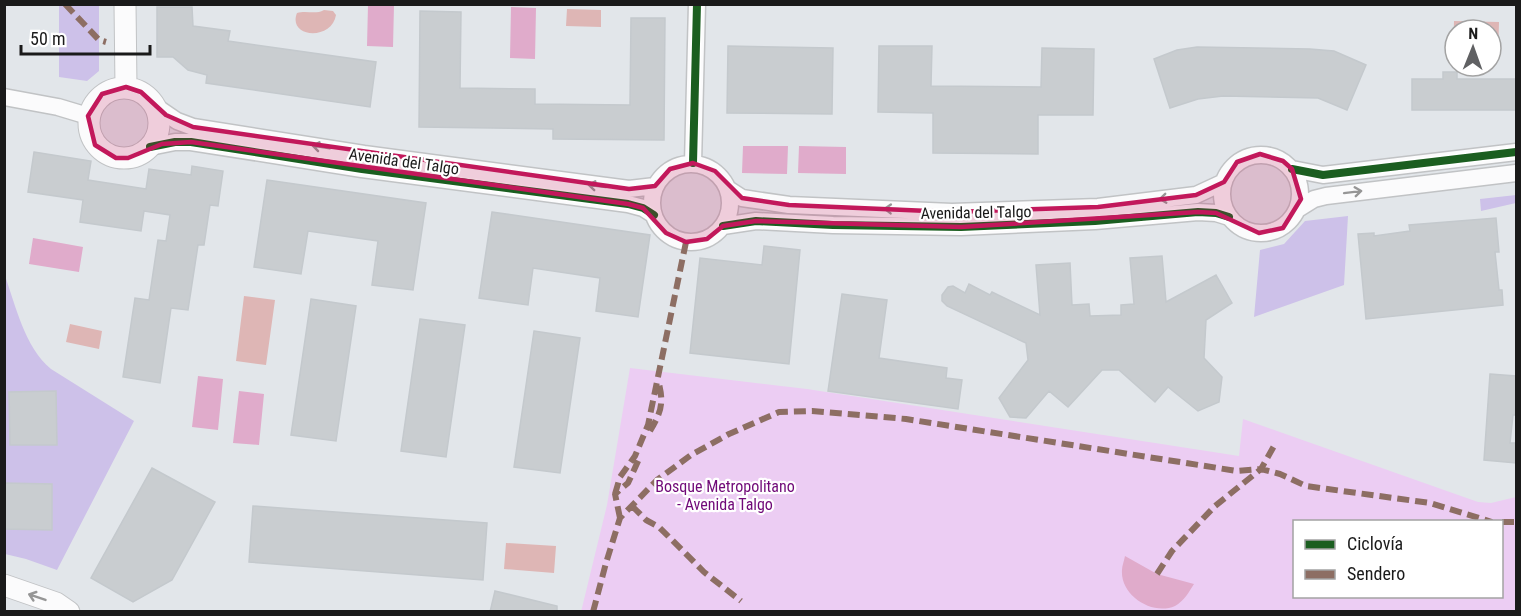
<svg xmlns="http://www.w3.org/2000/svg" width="1521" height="616" font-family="'Roboto Condensed',sans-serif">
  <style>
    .grass { fill: #cdc1e9 }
    .park { fill: #eccdf3; fill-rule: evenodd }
    .pitch { fill: #e0abcb }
    .water { fill: #deb6b5 }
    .building { fill: #c9cdd0; stroke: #c4c9cd; stroke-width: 1.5 }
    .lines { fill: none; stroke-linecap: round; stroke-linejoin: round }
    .minor-casing { stroke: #c1c3c5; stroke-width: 19 }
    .tertiary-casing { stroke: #c1c3c5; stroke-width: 23 }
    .minor { stroke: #fbfbfc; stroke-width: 16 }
    .tertiary { stroke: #fbfbfc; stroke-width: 21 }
    .quiet { stroke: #8d6e63; stroke-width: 6; stroke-dasharray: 12 6; stroke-linecap: butt }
    .cycleway-casing { stroke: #fff; stroke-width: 11 }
    .cycleway { stroke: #1b5e20; stroke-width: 8 }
    .oneway { stroke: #969696 }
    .marked { fill: #c2185b; fill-opacity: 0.2; stroke: #c2185b; stroke-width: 4.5; stroke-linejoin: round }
    .labels { text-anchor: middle; stroke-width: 4.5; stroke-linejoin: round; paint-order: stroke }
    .street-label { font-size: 16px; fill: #1a1a1a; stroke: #fff }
    .park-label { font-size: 16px; fill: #700978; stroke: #fff }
  </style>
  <rect width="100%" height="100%" fill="#e2e6ea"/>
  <path class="grass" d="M59 5H99V71L87 81 59 77Z
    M1516 195V203L1481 211 1480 199Z
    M1348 216 1344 285 1254 317 1260 250 1284 244 1305 221Z
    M4 273C16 306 24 346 51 369L134 421 57 570 26 559 5 554Z"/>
  <path class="park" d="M630 368 807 389 1239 456 1243 419 1478 502 1491 503 1516 497V611L581 612 607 505ZM1294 522H1502V596H1294Z"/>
  <path class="pitch" d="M368 5H394L393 47 367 46Z
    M511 7 536 8 535 59 510 58Z
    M743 146H788L787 174 742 173Z
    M799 146 846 147V174L798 173Z
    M33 238 83 247 79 272 29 264Z
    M198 376 223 379 218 430 192 427Z
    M239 391 264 394 259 445 233 443Z
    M1125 556 1157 574 1194 584C1189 592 1184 601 1175 606 1152 616 1120 595 1122 570 1122 566 1124 561 1125 556Z"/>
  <path class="water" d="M567 9 601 10V27L566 26Z
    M324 10 333 11 336 15C332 41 287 38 297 13 307 10 315 15 324 10Z
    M1454 21 1499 22 1498 58 1491 57V30H1455V56H1453Z
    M244 296 275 300 266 365 236 361Z
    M70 324 102 331 99 349 66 342Z
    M506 543 556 546 554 573 504 569Z"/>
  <path class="building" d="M157 7H192L193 26 230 31 228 41 376 62 370 107 206 83 207 75 188 70 173 57H157Z
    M420 11 461 12 460 88 535 89V104L630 105 631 18H665L664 140 553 139V129L419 127Z
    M728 46 833 48 832 114 727 113Z
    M879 46H932L931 86 1041 87 1042 48 1094 49 1093 115H1038V154L933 153V113L878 112Z
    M1197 47 1310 49 1334 51 1366 65 1347 110 1318 98 1223 96 1198 99 1170 108 1154 59 1177 50Z
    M1443 72H1457V79H1516V110H1412V79H1443Z
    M34 152 91 161 88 180 146 189 149 169 191 175 192 166 223 171 218 206 210 205 204 245H198L188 310 171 308 160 383 123 377 135 298 149 300 158 240 166 241 170 215 144 211 141 231 80 222 83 200 28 192Z
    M267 180 426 203 413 290 372 285 378 241 308 231 301 274 254 267Z
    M492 212 650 235 638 317 596 311 600 278 533 268 528 305 479 298Z
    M1496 218 1499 252H1495L1499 290H1502L1503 305 1366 319 1358 234 1374 233V236L1410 231 1409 225Z
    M764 246 800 250 789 364 690 353 700 258 762 265Z
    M1162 256 1166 302 1216 275 1232 303 1206 320 1204 358 1222 377 1219 402 1198 411 1168 387 1155 402 1119 370H1102L1068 407 1049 391 1026 418 1010 417 999 398 1028 360 1026 343 947 306 942 301V295L948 287 953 286 965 293 969 284 990 295 992 292 1040 315 1036 265 1070 263 1072 305 1089 304 1090 316 1121 315V305L1134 304 1130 258Z
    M842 294 887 300 879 358 947 368 946 378 962 380 958 409 828 391Z
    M311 299 356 306 336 441 291 435Z
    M420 319 465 325 446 457 401 451Z
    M534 331 580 338 560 473 514 467Z
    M1490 374 1516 376V415H1513L1510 443H1516V463L1484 460Z
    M56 391 57 445H10L9 392Z
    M152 468 215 502 172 580 133 602 91 578Z
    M4 483 52 484V530L4 529Z
    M253 506 487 523 483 580 249 562Z
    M495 591 557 606V612H490Z"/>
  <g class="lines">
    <defs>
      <path id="minor" d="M4 97 58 107 88 116
        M155 106 177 121 193 127 364 154 629 189 655 186
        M150 147 175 142H191L362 169 628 204 643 208 654 215
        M1222 194a39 39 0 1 1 78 0a39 39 0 1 1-78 0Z
        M693 163 697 4
        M652 203a39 39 0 1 1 78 0a39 39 0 1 1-78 0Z
        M1292 169 1323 175 1516 152
        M728 189 742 198 789 205 952 212 1098 207 1196 195 1224 182
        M1298 209 1314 199 1326 196 1516 173
        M723 226 756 221 833 225 961 227 1095 221 1198 212 1216 213 1229 217"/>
      <path id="tertiary" d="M125 4 126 87
        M89 123a35 35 0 1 1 70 0a35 35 0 1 1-70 0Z
        M4 585 56 603 69 612"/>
    </defs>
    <use href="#minor" class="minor-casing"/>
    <use href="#tertiary" class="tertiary-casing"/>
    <use href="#minor" class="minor"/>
    <use href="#tertiary" class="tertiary"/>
    <path class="quiet" d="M65 4 99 40 106 42
      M650 431C662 411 664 402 658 380
      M615 494 620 477 635 456 648 425 686 242
      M632 506 646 520 659 527 704 572 741 601
      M620 518 615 494 628 483 639 459
      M1502 522H1516
      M1157 574 1172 551 1215 506 1261 469 1274 446
      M593 612 606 563 620 518 657 480 691 455 729 434 779 412 812 411 906 419 1237 471 1261 469 1280 474 1306 486 1430 503 1492 522"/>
    <defs>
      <path id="cycleway" d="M150 147 175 142H191L362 169 628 204 643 208 654 215
        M693 163 697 4
        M1292 169 1323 175 1516 152
        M723 226 756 221 833 225 961 227 1095 221 1198 212 1216 213 1229 217"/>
    </defs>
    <use href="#cycleway" class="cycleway-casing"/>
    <use href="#cycleway" class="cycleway"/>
  </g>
  <defs><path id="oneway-shaft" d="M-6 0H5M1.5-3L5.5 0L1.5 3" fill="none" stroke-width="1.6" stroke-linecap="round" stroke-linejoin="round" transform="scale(1.5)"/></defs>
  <g class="oneway">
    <use href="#oneway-shaft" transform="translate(321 147) rotate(-171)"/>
    <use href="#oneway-shaft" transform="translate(597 186) rotate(-173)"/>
    <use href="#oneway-shaft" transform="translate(1353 192) rotate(-7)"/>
    <use href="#oneway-shaft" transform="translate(1168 198) rotate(173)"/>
    <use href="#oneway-shaft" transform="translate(893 209) rotate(-178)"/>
    <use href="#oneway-shaft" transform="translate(37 597) rotate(-161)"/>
  </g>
  <path class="marked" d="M126 87 141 92 166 115 193 127 629 189 655 186 670 169 693 163 715 171 742 198 789 205 952 212 1098 207 1196 195 1224 182 1237 162 1260 154 1283 161 1292 169 1301 199 1283 228 1259 233 1216 213 1198 212 961 227 756 221 723 226 707 239 686 242 666 233 643 208 628 204 191 142 162 144 128 158H116L95 145 88 116 102 94Z"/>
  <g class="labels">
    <g class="street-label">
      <text transform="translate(404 161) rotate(8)" y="6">Avenida del Talgo</text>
      <text transform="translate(976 212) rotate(-1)" y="6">Avenida del Talgo</text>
    </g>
    <g class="park-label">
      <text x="725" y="492">Bosque Metropolitano<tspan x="725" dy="18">- Avenida Talgo</tspan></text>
    </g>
  </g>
  <rect width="1521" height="616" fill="none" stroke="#1a1a1a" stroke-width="12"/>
  <rect x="1293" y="520" width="210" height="78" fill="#ffffff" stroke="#a3a3a3" stroke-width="1.5"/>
  <rect x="1305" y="540" width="30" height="9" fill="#1b5e20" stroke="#a3a3a3" stroke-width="1.5"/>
  <text x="1347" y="550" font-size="18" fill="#1a1a1a">Ciclovía</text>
  <rect x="1305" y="570" width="30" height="9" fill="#8d6e63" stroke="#a3a3a3" stroke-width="1.5"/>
  <text x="1347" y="580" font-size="18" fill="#1a1a1a">Sendero</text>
  <g transform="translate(1473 48) rotate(1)"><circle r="28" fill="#ffffff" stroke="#a3a3a3" stroke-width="1.5"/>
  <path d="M0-4.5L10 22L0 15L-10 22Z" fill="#606163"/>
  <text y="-9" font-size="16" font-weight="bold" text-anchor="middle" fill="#1a1a1a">N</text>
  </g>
  <path d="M21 45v9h129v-9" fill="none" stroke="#1a1a1a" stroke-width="3"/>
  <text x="30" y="45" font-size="18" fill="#1a1a1a" stroke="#ffffff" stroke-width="4.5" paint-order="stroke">50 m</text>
</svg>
